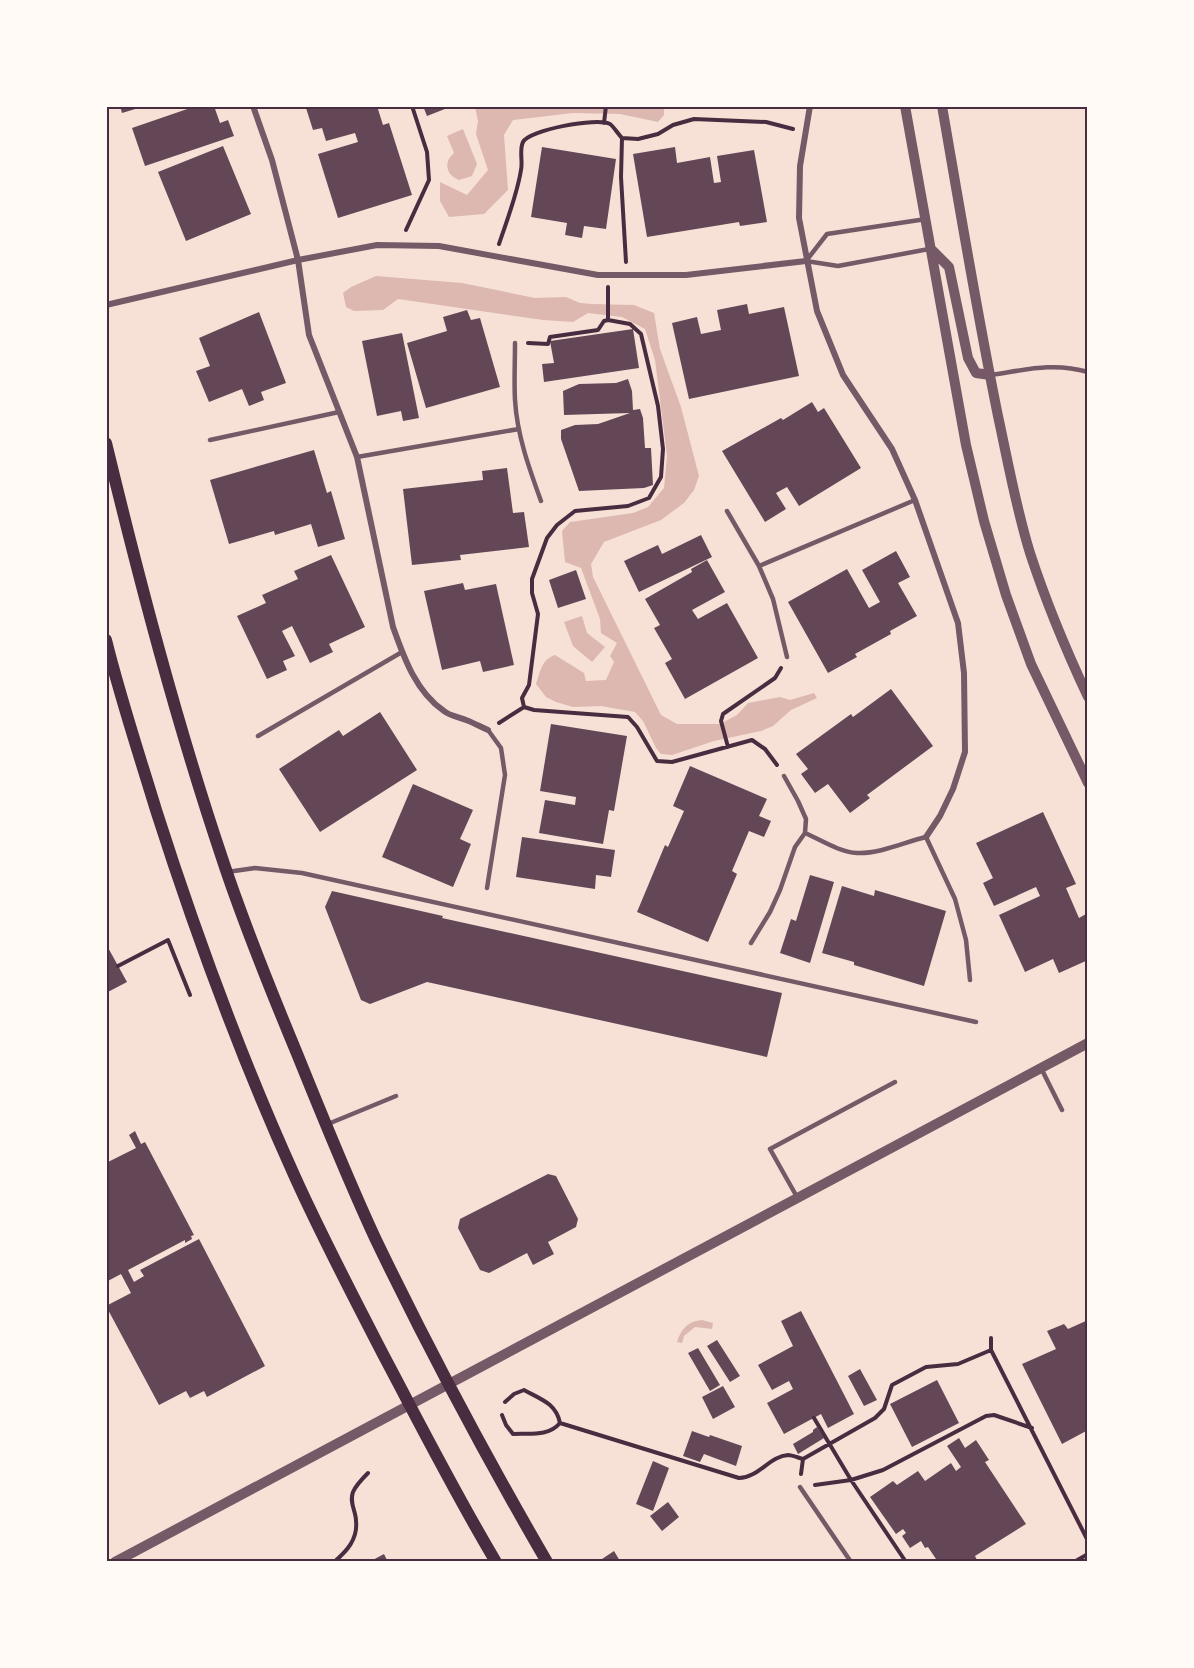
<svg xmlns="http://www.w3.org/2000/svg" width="1194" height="1668" font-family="'Work Sans',sans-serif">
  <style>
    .water { fill: #dcb8b0 }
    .building { fill: #644757 }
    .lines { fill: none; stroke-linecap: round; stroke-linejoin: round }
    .path { stroke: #4a2c40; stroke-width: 4 }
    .service { stroke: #755966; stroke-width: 4.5 }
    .minor { stroke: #755966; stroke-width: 6 }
    .tertiary { stroke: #755966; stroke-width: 10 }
    .secondary { stroke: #4a2c40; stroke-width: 12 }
    .neatline { fill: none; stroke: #4a2c40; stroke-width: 2 }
  </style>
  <rect width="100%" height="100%" fill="#f7e1d7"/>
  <path class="water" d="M475 107H664V115L658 122 620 114 573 113 513 120 504 135 508 190 484 214 449 217 440 201V182L467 195 488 170 476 134 478 121Z
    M463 129 477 164 472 176 459 180C446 175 443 162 454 153L447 136Z
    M376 276 462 283 535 298 566 297 580 303 592 304 634 305 654 313 660 349 681 407 699 476 694 490 684 503 661 520 604 542 591 564 593 577 661 715 677 724H720L737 715 748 703 780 697 790 700 814 693 817 698 791 710 773 726 761 731 714 741 672 755 661 754 656 748 643 721 635 712 601 706 573 707 556 702 546 697 536 684C540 672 542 659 555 655L584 673 586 681 606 680 614 662 610 656 617 643 601 633 600 619 581 568 565 562 562 531 570 522 633 513 648 507 664 488 667 456 655 360 645 329 622 317 588 313 573 322 543 320 398 299 383 310 354 311 346 307 343 293 351 287Z
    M582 616 587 633 605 647 592 662 573 646 564 622Z
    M702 1320 713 1323 712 1329 695 1327 684 1336 682 1343 677 1342C681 1329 688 1321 702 1320Z"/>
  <path class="building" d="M120 106H141L142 107 122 113Z
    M196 106H214L220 123 228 120 234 136 145 166 132 128Z
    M299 106H377L383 125 389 123 412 195 338 218 318 154 358 142 355 133 326 141 322 128 313 130 306 108 300 109Z
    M423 106H450V107L427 116Z
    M223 146 251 214 186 241 158 172Z
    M542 147 616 159 606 229 584 226 582 238 565 235 567 223 531 217Z
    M675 147 677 163 710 157 714 183 721 182 717 156 754 150 767 222 740 226 739 222 647 237 633 154Z
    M747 304 749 314 784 307 799 376 689 399 672 323 697 317 701 334 721 330 717 310Z
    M467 310 471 320 480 318 500 387 426 408 407 343 447 331 443 317Z
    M259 312 286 383 261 392 264 400 249 406 242 389 209 402 196 371 210 366 199 338Z
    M633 329 639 368 544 382 542 364 554 363 550 341Z
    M402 333 419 418 403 421 401 411 377 416 362 341Z
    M628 379 632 391 633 410 640 409 643 418 645 448H651L653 485 644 488 579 491 561 439V430L575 425 598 424 630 413 564 415 563 391 579 384 616 383Z
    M812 402 818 412 824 408 861 468 799 506 787 487 776 493 786 509 765 522 722 451 781 418 783 420Z
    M314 450 327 493 331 491 345 539 318 547 311 524 275 535 274 531 229 544 210 480Z
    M507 468 513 513 524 512 529 547 460 555 461 560 412 565 403 489 483 480 482 471Z
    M701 535 712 557 639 592 624 561 658 545 662 554Z
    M896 551 910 577 898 583 917 616 890 631 891 634 855 654 857 657 828 673 788 602 847 569 869 608 880 602 862 570Z
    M331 555 365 627 329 644 333 652 310 663 292 626 282 631 295 656 283 661 287 670 267 679 237 616 266 603 262 595 298 579 294 571Z
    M707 560 725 592 692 610 698 619 727 603 758 658 685 699 665 663 672 659 654 628 660 625 645 599 692 572 691 569Z
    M576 570 586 599 558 608 549 580Z
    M463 583 465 590 496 584 514 665 483 672 480 661 442 670 424 591Z
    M891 689 933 746 867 795 870 798 850 813 828 784 815 793 801 774 808 769 796 754 851 714 853 717Z
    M380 712 417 770 320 832 279 769 339 730 343 736Z
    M551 724 627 736 614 811 609 810 603 844 539 833 545 800 575 805 576 797 540 791Z
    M690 766 767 799 759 816 771 821 764 837 749 831 732 871 737 874 708 942 637 912 665 845 668 847 684 811 673 806Z
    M413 784 473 810 460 839 471 844 453 887 382 857Z
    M1043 812 1076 884 1066 888 1079 918 1086 914 1088 917V960L1059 973 1053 959 1025 972 999 915 1040 896 1036 887 994 906 983 883 993 878 976 843Z
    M522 837 615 850 611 877 596 875 595 889 516 877Z
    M810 875 834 882 810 963 780 953 791 919 796 921Z
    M842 886 874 896 875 890 946 911 924 986 854 965V962L822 953Z
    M332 891 443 916 442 918 782 993 767 1057 427 982 370 1004 361 1000 325 907Z
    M106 944 127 982 106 993Z
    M135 1131 141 1144 145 1142 194 1235 191 1236 192 1239 185 1243V1240L128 1270 134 1282 144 1276 140 1270 199 1239 265 1366 207 1397 204 1391 190 1398 186 1391 159 1405 106 1306 131 1293 121 1274 106 1282V1163L136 1148 129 1135Z
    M548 1174 556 1176 578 1219 576 1227 548 1242 554 1254 533 1265 527 1253 489 1273 480 1270 458 1228 460 1219Z
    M801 1311 854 1414 828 1428 821 1414 784 1434 767 1403 793 1389 789 1381 772 1390 758 1365 793 1346 781 1321Z
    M1088 1320V1430L1062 1444 1022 1364 1056 1349 1047 1331 1064 1324 1068 1329Z
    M717 1340 740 1376 730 1382 707 1346Z
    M698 1348 720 1385 710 1391 688 1353Z
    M860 1369 877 1400 864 1406 848 1376Z
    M937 1380 959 1423 912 1447 890 1404Z
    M723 1386 735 1407 713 1419 702 1397Z
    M817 1427 824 1438 798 1454 793 1444 813 1432V1430Z
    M692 1431 709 1437 710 1435 742 1446 736 1466 704 1454 700 1462 683 1456Z
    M959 1438 965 1448 976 1440 989 1460 985 1462 1026 1524 975 1556 978 1562H938L928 1547 925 1548 921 1541 910 1548 902 1536 906 1533 903 1529 896 1534 870 1497 893 1481 897 1485 918 1471 925 1481 951 1463 956 1471 961 1467 947 1446Z
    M653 1461 669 1468 653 1511 636 1504Z
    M668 1502 679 1517 662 1531 650 1516Z
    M614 1551 620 1561 604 1562 602 1559Z
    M384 1554 388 1562H369Z"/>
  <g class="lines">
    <path class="path" d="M604 123 606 106
      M622 138 638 139 658 134 673 125 694 119 766 122 793 129
      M406 230 429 180 427 152 412 106
      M499 244C507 220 517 195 521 170 523 161 519 150 523 142 529 130 597 117 610 124 614 127 618 134 622 138L621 177 626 262
      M608 320V287
      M524 707 522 698 529 685 538 614 532 593V579L547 538 557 525 575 511 628 506 649 498 661 477 663 449 658 406 641 334 630 324 608 320 604 321 598 330 550 337 548 344 528 343
      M499 723 524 707 534 710 628 717 637 727 657 761 672 762 752 740 765 749 777 765
      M728 747 721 721 723 714 775 678 781 668
      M118 966 168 940 190 995
      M991 1338V1350L1088 1541
      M502 1415 506 1425 513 1434C530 1433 548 1437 560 1423 556 1403 540 1399 524 1390L514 1394 505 1402
      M814 1418 851 1480 906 1562
      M560 1423 739 1478C758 1478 770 1456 788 1455 792 1455 799 1458 803 1459
      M801 1474 803 1459 875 1418 884 1409 892 1385 926 1367 958 1364 991 1350
      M815 1485 851 1480 883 1470 986 1416 994 1415 1032 1428
      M334 1562C347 1551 358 1539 356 1521 356 1511 349 1503 353 1492 356 1485 363 1478 368 1473
      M1074 1562 1088 1554"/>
    <path class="service" d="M926 219 827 234 806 261 838 266 929 249
      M515 343C515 362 514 381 515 400 517 435 529 468 541 501
      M990 375C1025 370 1053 362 1088 372
      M210 440 339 412
      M357 457 519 429
      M727 511 759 566 773 599 787 657
      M759 566 915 500
      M258 736 402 652
      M805 833C821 840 839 852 857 853 880 854 905 842 926 837L955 899 966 940 970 980
      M227 872 255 868 302 873 976 1022
      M487 888 505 775 501 748 488 730
      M751 943 770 912 780 890 795 847 805 833 806 819 798 801 784 776
      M1041 1068 1062 1110
      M328 1124 396 1096
      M797 1197 770 1149 895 1082
      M800 1487 851 1562"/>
    <path class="minor" d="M253 106 272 160 298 260 309 335 357 457 393 627C404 658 416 692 444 711 450 716 459 717 466 720 474 723 481 727 488 730
      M810 106 800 166 799 218 817 311 843 375 892 449 915 500 958 623 964 673 965 752 953 789 940 816 926 837
      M106 305 298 260 377 245 439 246 598 275H686L806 261"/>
    <path class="tertiary" d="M905 106 966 445 984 521 1006 595 1031 664 1088 783
      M942 106C960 210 977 313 998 416 1008 462 1016 508 1030 553 1046 602 1066 650 1088 697
      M931 249 949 267 968 358 976 373 990 375
      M115 1562 1088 1043"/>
    <path class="secondary" d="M106 443C140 583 176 721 222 858 244 925 271 991 298 1056 323 1118 348 1180 376 1240 429 1350 486 1457 547 1562
      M106 640C120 697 139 754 156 810 196 935 241 1058 295 1177 323 1239 354 1298 385 1358 421 1426 456 1495 496 1562"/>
  </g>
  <rect width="1194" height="1668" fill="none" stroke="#fffaf5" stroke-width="216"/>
  <rect x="108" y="108" width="978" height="1452" class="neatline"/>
</svg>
